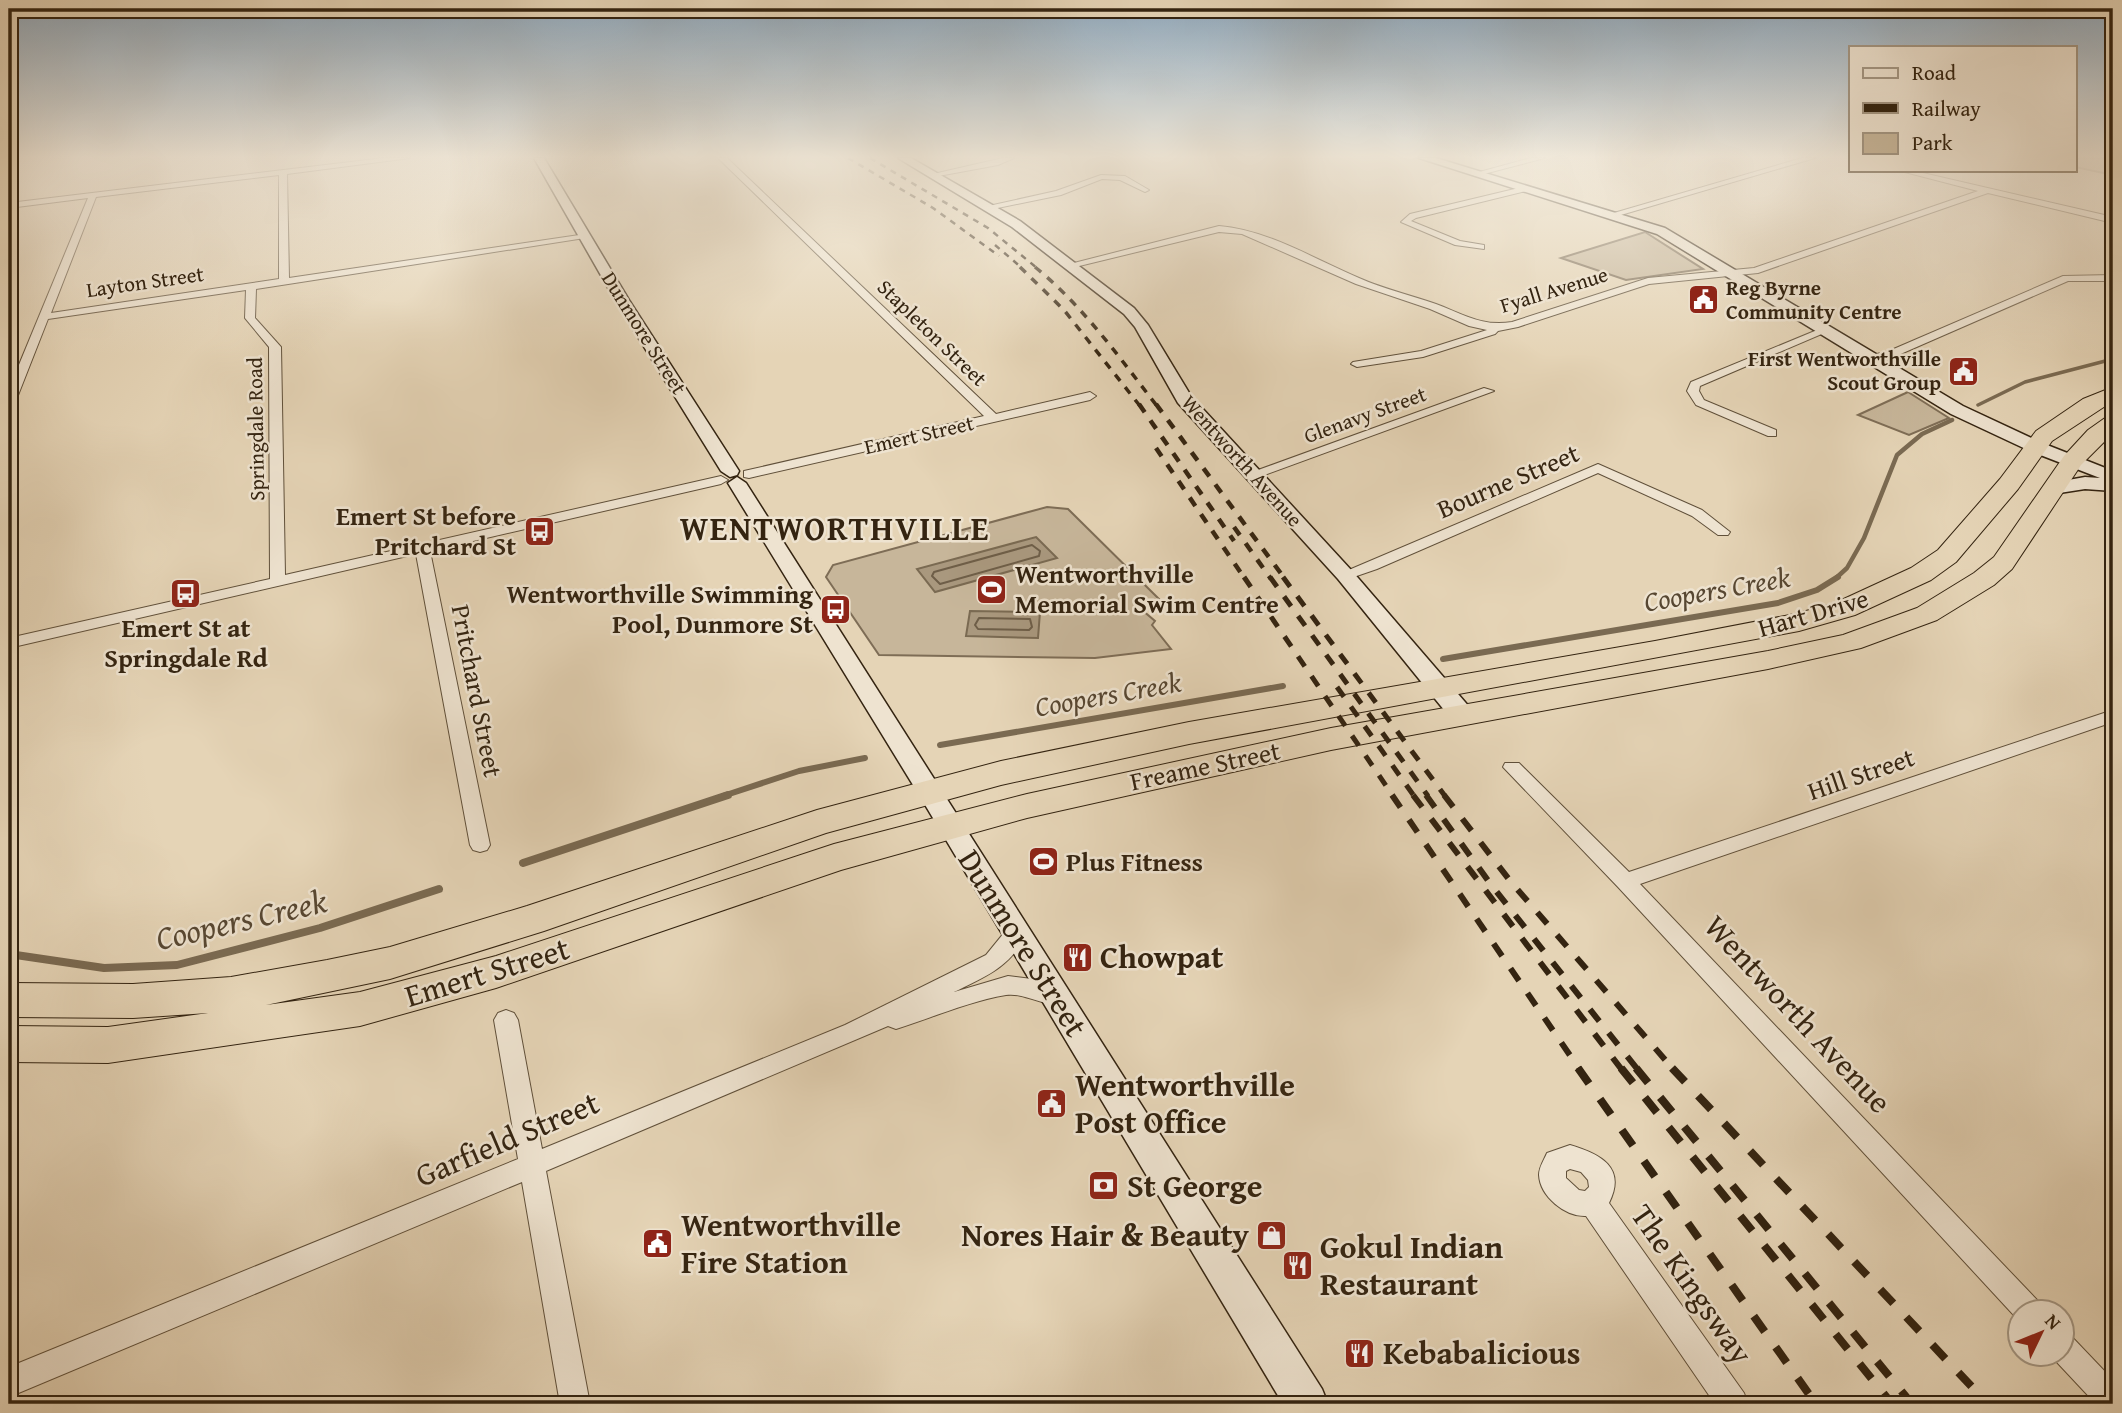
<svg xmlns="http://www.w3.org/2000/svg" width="2122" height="1413" font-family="'Gentium Book Plus',serif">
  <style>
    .green { fill: #c7b69a; stroke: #7e6d56; stroke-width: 2 }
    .water { fill: #a9987e; stroke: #7a6a52; stroke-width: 2 }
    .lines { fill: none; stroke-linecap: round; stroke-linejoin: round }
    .shore { stroke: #6e5e48; stroke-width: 2 }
    .stream-far3 { stroke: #7a6a52; stroke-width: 3.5 }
    .stream-far2 { stroke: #7a6a52; stroke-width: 4.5 }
    .stream-far1 { stroke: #7a6a52; stroke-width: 6 }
    .stream { stroke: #7a6a52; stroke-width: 8 }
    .street-casing { stroke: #60503a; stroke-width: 2 }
    .secondary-casing { stroke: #342411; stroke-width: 3 }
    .highway-casing { stroke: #342411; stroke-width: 2 }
    .street { fill: #eee3d0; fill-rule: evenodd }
    .secondary { fill: #eee3d0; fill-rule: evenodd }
    .highway { fill: #e5d4b6; fill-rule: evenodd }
    .rail-far5 { stroke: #342411; stroke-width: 2.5; stroke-dasharray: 6 6; stroke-linecap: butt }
    .rail-far4 { stroke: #342411; stroke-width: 3.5; stroke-dasharray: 8 8; stroke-linecap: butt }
    .rail-far3 { stroke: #342411; stroke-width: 4.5; stroke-dasharray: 10 10; stroke-linecap: butt }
    .rail-far2 { stroke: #342411; stroke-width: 5; stroke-dasharray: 12 12; stroke-linecap: butt }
    .rail-far1 { stroke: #342411; stroke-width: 6; stroke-dasharray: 15 15; stroke-linecap: butt }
    .rail { stroke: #342411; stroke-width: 8; stroke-dasharray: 19 19; stroke-linecap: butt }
    .labels { text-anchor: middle; stroke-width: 5; stroke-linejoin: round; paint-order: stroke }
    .far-street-label { font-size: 21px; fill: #342411; stroke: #eee3d0 }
    .far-poi-label { font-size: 21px; font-weight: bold; fill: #342411; stroke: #eee3d0; text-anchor: start }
    .street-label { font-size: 26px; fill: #342411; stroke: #eee3d0 }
    .poi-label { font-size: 26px; font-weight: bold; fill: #342411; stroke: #eee3d0; text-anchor: end }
    .water-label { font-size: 28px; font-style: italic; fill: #574732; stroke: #eee3d0 }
    .near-street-label { font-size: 32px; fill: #342411; stroke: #eee3d0 }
    .near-poi-label { font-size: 32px; font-weight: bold; fill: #342411; stroke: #eee3d0; text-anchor: start }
    .district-label { font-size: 33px; font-weight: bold; letter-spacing: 2px; fill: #342411; stroke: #eee3d0 }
    .near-water-label { font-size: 33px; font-style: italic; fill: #574732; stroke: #eee3d0 }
  </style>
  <rect width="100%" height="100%" fill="#e5d4b6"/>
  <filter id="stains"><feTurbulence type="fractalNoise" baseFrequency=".00286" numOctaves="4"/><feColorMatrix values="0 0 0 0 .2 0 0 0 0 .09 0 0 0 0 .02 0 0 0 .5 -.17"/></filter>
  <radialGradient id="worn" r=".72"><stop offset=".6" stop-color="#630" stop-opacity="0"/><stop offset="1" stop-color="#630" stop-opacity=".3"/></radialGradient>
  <path class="green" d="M2075 158H2113V175L2075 167Z
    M1645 232 1703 269 1626 280 1561 258Z
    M1908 392 1949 418 1909 435 1858 415Z
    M1047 507 1068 509 1161 601 1142 610 1155 621 1152 625 1171 649 1095 658 879 655 826 577 833 565Z"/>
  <path class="water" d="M1036 537 1057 558 935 592 917 569Z
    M970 611 1040 612 1038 638 966 636Z"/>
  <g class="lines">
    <path class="shore" d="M1032 545 1040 551 1039 556 940 584 932 576 934 572Z
      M979 618 1030 619 1032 627 1029 630 978 629 975 625Z"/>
    <path class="stream-far3" d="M1978 405 2025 382 2113 359"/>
    <path class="stream-far2" d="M1835 579 1847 568 1864 538 1897 455 1922 434 1952 420"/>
    <path class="stream-far1" d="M1443 659 1778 603 1817 590 1838 577
      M940 745 1283 686
      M723 796 799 771 865 758"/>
    <path class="stream" d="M523 863 728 795
      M9 954 104 968 177 965 320 928 439 889"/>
    <defs>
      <path id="street" d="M384 158H410L287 174 289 278 586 234 591 237 256 289 255 318 281 347 285 575 721 476 728 480 721 484 430 551 490 845 487 850 480 852 473 850 470 845 416 554 9 648V638L270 579 269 347 245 318 246 290 48 319 15 403 9 407V389L88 198 9 208V203ZM279 175V279L51 313 96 197Z
        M718 158H727L996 414 1090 392 1096 396 1090 400 749 478 744 477V471L984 416Z
        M1003 158H1014L998 165 933 177 929 175Z
        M1531 158H1545L1476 176 1472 174Z
        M1802 158H1815L1614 217 1607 215Z
        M1897 170H1910L2113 217V223L1988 193 1758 273 1649 284 1518 327 1498 331 1495 334 1423 357 1357 367 1351 364 1353 362 1421 351 1487 330 1469 326 1430 309 1356 284 1242 234 1219 232 1071 268 1066 265 1219 226C1268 230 1314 259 1359 278 1384 289 1410 295 1436 304 1463 314 1482 327 1512 322L1648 278 1754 268 1978 191Z
        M1101 175 1125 176 1149 190 1145 192 1120 180 1102 179 1061 195 988 210 984 207 1056 191Z
        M1523 187 1526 191 1416 218 1411 221 1460 241 1484 245V249L1455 245 1401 222 1410 214Z
        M2113 275V281H2068L1896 356 1871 360 1865 357 1889 351 2063 276Z
        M1822 328 1831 330 1700 386 1699 391 1704 400 1776 430V436H1768L1696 405 1687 391 1691 382Z
        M1484 388 1494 391 1259 477 1254 478 1247 474Z
        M1598 464 1702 510 1730 532 1728 535H1718L1692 516 1598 473 1377 569 1345 580 1337 575Z
        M2113 710V722L1640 884 2039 1302 2043 1312H2021V1323L1618 887 1503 767 1505 763H1519L1629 872Z
        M1016 925 1024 928 1027 934C1009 968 986 976 954 992L1008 976 1032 979 1064 989 1067 996 1064 1003C1046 1009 1026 992 1006 995 970 1001 931 1018 896 1029L888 1026 546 1171 590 1404H560L522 1182 9 1397V1367L518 1159 494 1020 498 1013 506 1010 514 1013 518 1020 542 1149 845 1025 986 955 1008 928Z
        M1570 1145C1600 1154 1627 1167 1609 1203L1744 1393 1748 1404H1715L1586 1216C1566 1217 1540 1197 1539 1175 1539 1167 1544 1160 1547 1153ZM1570 1169 1581 1172 1588 1180 1589 1187 1585 1191 1579 1190 1566 1178V1171Z
        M2062 1333 2072 1337 2113 1380V1404H2096L2052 1357 2050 1354H2062Z"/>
      <path id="secondary" d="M534 158H544L629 300 739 471 737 475 730 477 721 471 615 300Z
        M898 158H911L1020 221 1134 308 1148 325 1191 396 1352 571 1471 709 1474 715 1471 721 1462 723 1453 721 1338 579 1178 403 1135 327 1124 314 1012 227Z
        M1419 158H1436L1665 228 1963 406 2042 443 2113 471V491L2085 489 2053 494 2046 492 2044 488 2046 484 2085 477 2100 478 2030 451 1951 414 1657 234Z
        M737 477 746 483 1322 1389 1328 1404H1283L921 798 728 483Z"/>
      <path id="highway" d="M2113 387V401L2052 441 2018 489 1956 562 1931 580 1855 615 1799 631 1189 744 1001 785 826 833 544 931 390 979 266 1005 360 992 496 956 834 844 1027 794 1331 728 1768 651 1843 635 1917 608 1974 573 1994 557 2064 456 2088 430 2105 418 2113 416V433L2081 465 2012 569 1994 585 1937 620 1861 648 1768 669 1331 750 1027 818 841 870 496 988 360 1026 108 1063 9 1062V1026L108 1027 208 1013 133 1018 9 1017V983L133 984 231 977 327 960 390 947 527 906 817 810 1001 761 1189 722 1655 641 1795 614 1835 603 1911 568 1938 550 2000 479 2036 431 2083 399Z"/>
    </defs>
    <use href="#street" class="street-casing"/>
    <use href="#secondary" class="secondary-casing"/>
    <use href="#highway" class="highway-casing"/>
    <use href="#street" class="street"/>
    <use href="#secondary" class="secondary"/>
    <use href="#highway" class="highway"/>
    <path class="rail-far5" d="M848 158 933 208 999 256
      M870 158 988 228 1037 268
      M995 245 1022 268"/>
    <path class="rail-far4" d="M1020 267 1064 310 1140 406
      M1035 267C1083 306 1119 357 1157 406"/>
    <path class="rail-far3" d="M1139 404 1234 541
      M1156 404 1285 579
      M1156 448 1245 579
      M1234 527 1271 579"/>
    <path class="rail-far2" d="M1244 577 1393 796
      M1270 577 1428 796
      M1283 577 1445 796
      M1337 687 1414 796"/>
    <path class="rail-far1" d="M1392 795 1580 1070
      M1413 795 1622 1070
      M1426 795 1492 886 1638 1070
      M1444 795 1511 882 1674 1070"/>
    <path class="rail" d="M1578 1068 1816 1404
      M1621 1068 1892 1404
      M1636 1068 1912 1404
      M1672 1068 1988 1404"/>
  </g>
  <linearGradient id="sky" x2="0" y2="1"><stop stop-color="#8fa9be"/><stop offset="0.44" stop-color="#f3ecde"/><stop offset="1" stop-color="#f3ecde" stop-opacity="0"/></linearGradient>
  <rect width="2122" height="356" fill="url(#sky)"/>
  <defs>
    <symbol id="civic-square" viewBox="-11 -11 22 22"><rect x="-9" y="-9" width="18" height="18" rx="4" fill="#8f2418" stroke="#eee3d0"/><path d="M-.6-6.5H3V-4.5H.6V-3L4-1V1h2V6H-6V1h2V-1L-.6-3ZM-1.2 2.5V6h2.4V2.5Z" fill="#fff"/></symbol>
    <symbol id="bus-square" viewBox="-11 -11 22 22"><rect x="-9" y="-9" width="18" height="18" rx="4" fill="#8f2418" stroke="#eee3d0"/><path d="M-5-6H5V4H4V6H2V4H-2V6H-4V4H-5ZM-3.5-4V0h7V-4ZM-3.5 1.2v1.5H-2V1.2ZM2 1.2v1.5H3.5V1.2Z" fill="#fff"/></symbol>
    <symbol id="stadium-square" viewBox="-11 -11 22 22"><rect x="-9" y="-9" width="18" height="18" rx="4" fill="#8f2418" stroke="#eee3d0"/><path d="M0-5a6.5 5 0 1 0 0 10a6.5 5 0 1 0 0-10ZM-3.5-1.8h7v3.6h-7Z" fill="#fff"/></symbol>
    <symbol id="restaurant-square" viewBox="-11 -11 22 22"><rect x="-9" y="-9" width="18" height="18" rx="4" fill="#8f2418" stroke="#eee3d0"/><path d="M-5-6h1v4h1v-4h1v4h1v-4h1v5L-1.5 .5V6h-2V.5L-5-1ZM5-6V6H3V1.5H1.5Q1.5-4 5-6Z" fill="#fff"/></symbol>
    <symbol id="bank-square" viewBox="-11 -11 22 22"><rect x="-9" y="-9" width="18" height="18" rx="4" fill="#8f2418" stroke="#eee3d0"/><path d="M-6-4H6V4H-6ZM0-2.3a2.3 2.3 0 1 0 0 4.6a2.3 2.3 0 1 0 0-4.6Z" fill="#fff"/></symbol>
    <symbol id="shop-square" viewBox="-11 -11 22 22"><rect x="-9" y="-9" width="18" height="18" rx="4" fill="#8f2418" stroke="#eee3d0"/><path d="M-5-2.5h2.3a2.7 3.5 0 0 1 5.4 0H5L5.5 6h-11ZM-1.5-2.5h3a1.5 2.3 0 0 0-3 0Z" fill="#fff"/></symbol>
  </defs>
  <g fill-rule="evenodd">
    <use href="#civic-square" x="1686" y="282" width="35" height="35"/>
    <use href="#civic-square" x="1946" y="354" width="35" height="35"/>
    <use href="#bus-square" x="522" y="514" width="35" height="35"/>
    <use href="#stadium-square" x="974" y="572" width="35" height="35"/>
    <use href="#bus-square" x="168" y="576" width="35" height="35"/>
    <use href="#bus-square" x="818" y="592" width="35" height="35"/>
    <use href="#stadium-square" x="1026" y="844" width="35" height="35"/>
    <use href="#restaurant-square" x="1060" y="940" width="35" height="35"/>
    <use href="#civic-square" x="1034" y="1086" width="35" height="35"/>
    <use href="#bank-square" x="1086" y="1168" width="35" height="35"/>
    <use href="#shop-square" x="1254" y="1218" width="35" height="35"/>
    <use href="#civic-square" x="640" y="1226" width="35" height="35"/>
    <use href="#restaurant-square" x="1280" y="1248" width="35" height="35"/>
    <use href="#restaurant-square" x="1342" y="1336" width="35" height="35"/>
  </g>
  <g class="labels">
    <g class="far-street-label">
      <text transform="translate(145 282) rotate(-8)" y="7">Layton Street</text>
      <text transform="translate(1554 290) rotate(-17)" y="7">Fyall Avenue</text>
      <text transform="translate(644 333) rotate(58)" y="7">Dunmore Street</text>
      <text transform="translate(932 333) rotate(44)" y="7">Stapleton Street</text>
      <text transform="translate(1365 415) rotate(-20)" y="7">Glenavy Street</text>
      <text transform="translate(256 429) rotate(-91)" y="7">Springdale Road</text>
      <text transform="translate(919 435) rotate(-13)" y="7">Emert Street</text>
      <text transform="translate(1242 461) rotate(48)" y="7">Wentworth Avenue</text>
    </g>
    <g class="far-poi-label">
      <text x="1726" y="295">Reg Byrne<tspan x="1726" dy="24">Community Centre</tspan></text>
      <text x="1941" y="366" text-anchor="end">First Wentworthville<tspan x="1941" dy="24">Scout Group</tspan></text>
    </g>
    <g class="street-label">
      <text transform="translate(1508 481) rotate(-23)" y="9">Bourne Street</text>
      <text transform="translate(1813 613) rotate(-16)" y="9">Hart Drive</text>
      <text transform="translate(477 691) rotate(79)" y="9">Pritchard Street</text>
      <text transform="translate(1205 766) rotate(-12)" y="9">Freame Street</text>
      <text transform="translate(1861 774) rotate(-19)" y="9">Hill Street</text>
    </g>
    <g class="poi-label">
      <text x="516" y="525">Emert St before<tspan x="516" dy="30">Pritchard St</tspan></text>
      <text x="1015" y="583" text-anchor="start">Wentworthville<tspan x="1015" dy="30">Memorial Swim Centre</tspan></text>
      <text x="813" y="603">Wentworthville Swimming<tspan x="813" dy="30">Pool, Dunmore St</tspan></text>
      <text x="186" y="637" text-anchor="middle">Emert St at<tspan x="186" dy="30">Springdale Rd</tspan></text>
      <text x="1066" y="871" text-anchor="start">Plus Fitness</text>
    </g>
    <g class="water-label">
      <text transform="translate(1717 589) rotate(-10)" y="10">Coopers Creek</text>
      <text transform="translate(1108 694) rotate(-10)" y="10">Coopers Creek</text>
    </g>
    <g class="near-street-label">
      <text transform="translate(1023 943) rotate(58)" y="11">Dunmore Street</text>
      <text transform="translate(487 972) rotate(-17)" y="11">Emert Street</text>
      <text transform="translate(1798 1014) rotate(47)" y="11">Wentworth Avenue</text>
      <text transform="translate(507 1139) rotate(-23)" y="11">Garfield Street</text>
      <text transform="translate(1692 1284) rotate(55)" y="11">The Kingsway</text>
    </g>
    <g class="near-poi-label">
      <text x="1100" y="968">Chowpat</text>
      <text x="1075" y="1096">Wentworthville<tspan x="1075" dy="37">Post Office</tspan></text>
      <text x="1127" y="1197">St George</text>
      <text x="681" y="1236">Wentworthville<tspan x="681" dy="37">Fire Station</tspan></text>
      <text x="1249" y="1246" text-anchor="end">Nores Hair &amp; Beauty</text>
      <text x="1320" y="1258">Gokul Indian<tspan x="1320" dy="37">Restaurant</tspan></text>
      <text x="1383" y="1364">Kebabalicious</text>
    </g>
    <g class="district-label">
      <text x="835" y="540">WENTWORTHVILLE</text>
    </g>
    <g class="near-water-label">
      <text transform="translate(241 919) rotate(-13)" y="12">Coopers Creek</text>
    </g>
  </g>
  <rect width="2122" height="1413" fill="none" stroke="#e5d4b6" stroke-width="35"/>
  <rect x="10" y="10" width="2101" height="1392" fill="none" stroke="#342411" stroke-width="3.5"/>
  <rect x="18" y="18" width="2087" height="1378" fill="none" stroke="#342411" stroke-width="2"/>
  <rect x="1849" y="46" width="228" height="126" fill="#eee3d0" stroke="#a49784" stroke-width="2"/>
  <rect x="1863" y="68" width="35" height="10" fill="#eee3d0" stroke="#a49784" stroke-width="2"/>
  <text x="1912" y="80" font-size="21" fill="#342411">Road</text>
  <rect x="1863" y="103" width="35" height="10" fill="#342411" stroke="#a49784" stroke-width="2"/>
  <text x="1912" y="116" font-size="21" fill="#342411">Railway</text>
  <rect x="1863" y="133" width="35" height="21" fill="#c7b69a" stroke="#a49784" stroke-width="2"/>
  <text x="1912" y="150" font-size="21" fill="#342411">Park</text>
  <g transform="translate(2041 1333) rotate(47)"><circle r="33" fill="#eee3d0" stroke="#a49784" stroke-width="2"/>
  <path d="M0-5L12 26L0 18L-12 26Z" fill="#8f2418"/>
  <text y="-10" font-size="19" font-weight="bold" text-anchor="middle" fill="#342411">N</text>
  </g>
  <rect width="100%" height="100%" filter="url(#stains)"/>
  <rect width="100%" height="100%" fill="url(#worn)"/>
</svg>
